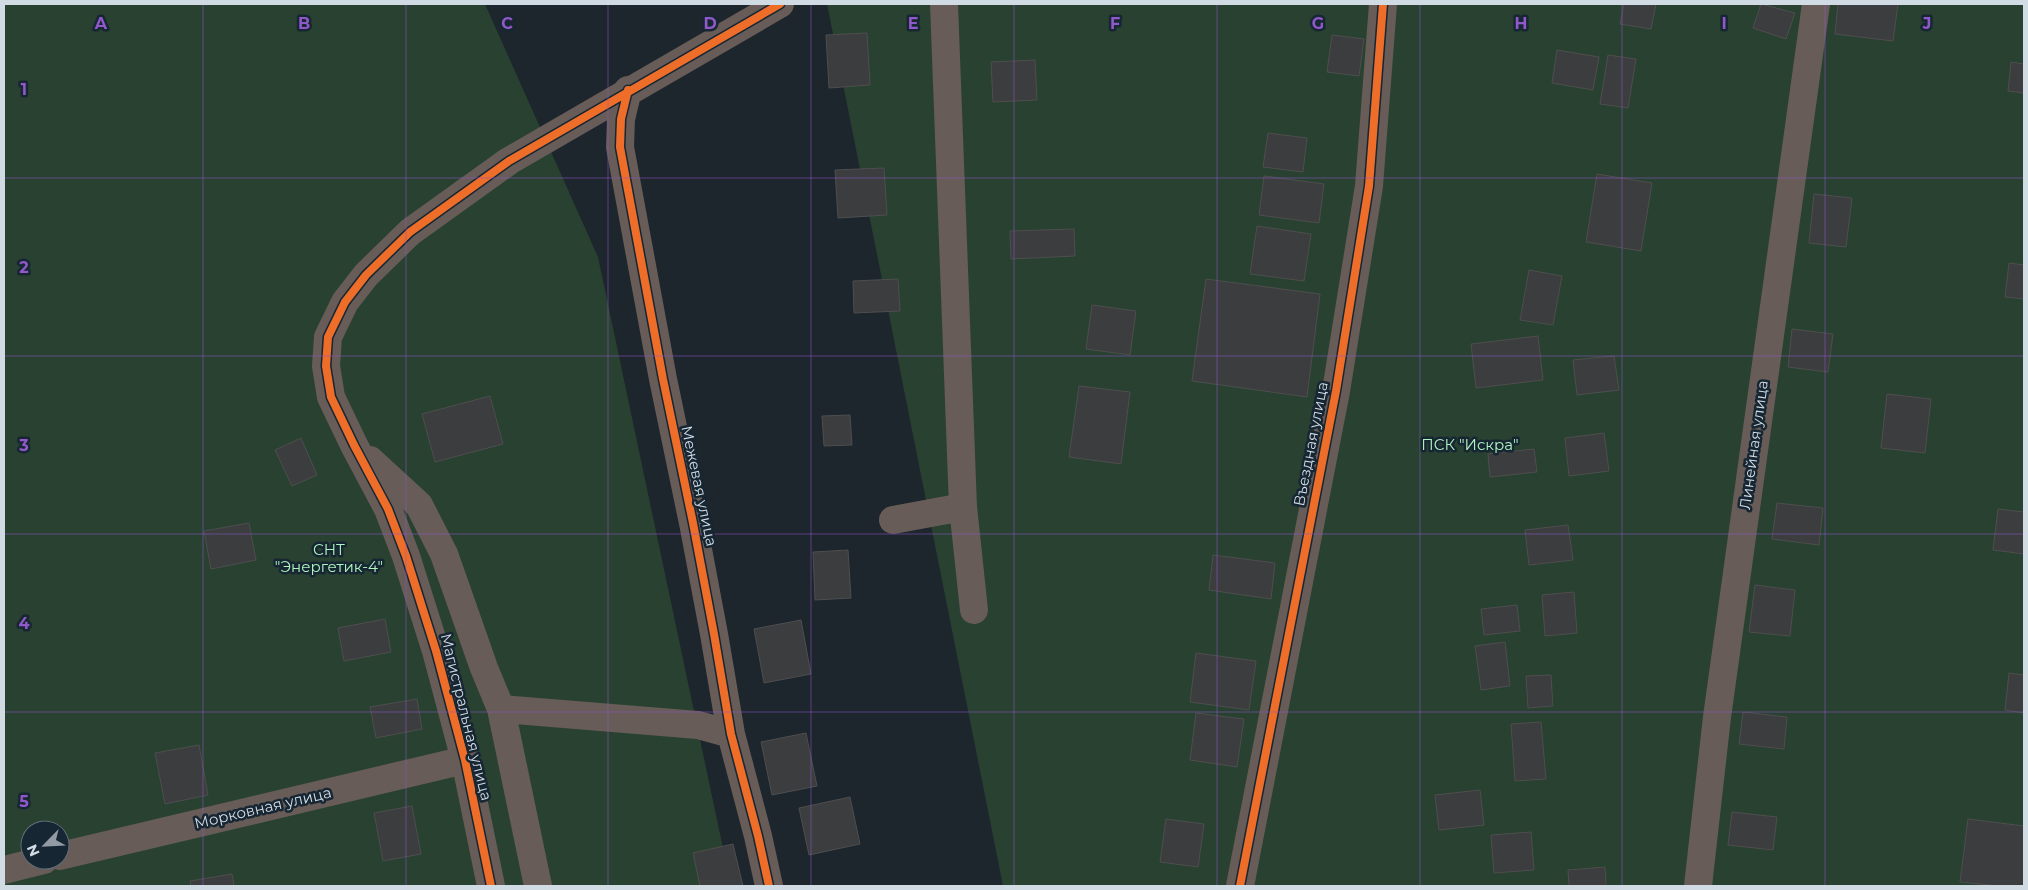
<svg xmlns="http://www.w3.org/2000/svg" width="2028" height="890" font-family="Montserrat,sans-serif">
  <style>
    .green { fill: #294130; fill-rule: evenodd }
    .building { fill: #3c3d3e; stroke: #4e4e4f }
    .lines { fill: none; stroke-linecap: round; stroke-linejoin: round }
    .minor { stroke: #675c57; stroke-width: 28 }
    .cycleway-casing { stroke: #172633; stroke-width: 11 }
    .cycleway { stroke: #ee6e29; stroke-width: 8 }
    .grid { fill: none; stroke: #9058c8; stroke-width: 1; stroke-opacity: 0.55 }
    .labels { text-anchor: middle; stroke-width: 5; stroke-linejoin: round; paint-order: stroke }
    .street-label { font-size: 15px; fill: #d1dbe4; stroke: #172633 }
    .park-label { font-size: 15px; fill: #aff5bd; stroke: #172633 }
    .grid-label { font-size: 16px; text-anchor: middle; font-weight: bold; fill: #9058c8; stroke: #172633; stroke-width: 5; stroke-linejoin: round; paint-order: stroke }
  </style>
  <rect width="100%" height="100%" fill="#1d252d"/>
  <path class="green" d="M4 4H485L598 257 731 886H4ZM30 830H60V860H30Z
    M827 4H2024V886H1003Z"/>
  <path class="building" d="M1624 4H1656L1651 29 1620 24Z
    M1761 4 1795 13 1786 39 1753 28Z
    M1838 4H1898L1893 41 1835 34Z
    M867 33 870 85 829 88 826 35Z
    M1332 35 1364 39 1359 76 1327 72Z
    M1557 50 1599 57 1593 90 1552 83Z
    M1608 55 1636 59 1628 108 1600 104Z
    M1035 60 1037 100 993 102 991 62Z
    M2011 62 2024 64V93L2008 91Z
    M1268 133 1307 138 1303 172 1263 167Z
    M884 168 887 215 838 218 835 170Z
    M1597 174 1652 183 1641 251 1586 242Z
    M1264 176 1324 184 1319 223 1259 215Z
    M1814 194 1852 198 1846 247 1809 243Z
    M1257 226 1311 234 1304 281 1250 274Z
    M1074 229 1075 256 1011 259 1010 231Z
    M2009 263 2024 265V299L2005 297Z
    M1529 270 1562 276 1553 325 1520 320Z
    M898 279 900 311 854 313 853 281Z
    M1206 279 1320 294 1307 397 1192 381Z
    M1092 305 1136 311 1130 355 1086 349Z
    M1792 329 1833 334 1828 372 1788 367Z
    M1538 336 1543 380 1476 388 1471 344Z
    M1614 356 1619 390 1577 395 1573 360Z
    M1079 386 1130 392 1121 464 1069 457Z
    M1887 394 1931 399 1925 453 1881 448Z
    M490 396 503 444 435 462 422 414Z
    M850 415 852 445 824 446 822 416Z
    M1604 433 1609 471 1569 476 1565 438Z
    M301 438 317 475 292 486 275 450Z
    M1534 449 1537 472 1490 477 1488 454Z
    M1777 503 1823 508 1819 545 1772 539Z
    M1998 509 2024 512V554L1993 550Z
    M249 523 256 560 211 569 204 531Z
    M1568 525 1573 560 1529 565 1525 530Z
    M848 550 851 598 815 600 813 552Z
    M1213 555 1275 563 1271 599 1209 590Z
    M1755 585 1795 590 1790 636 1749 632Z
    M1574 592 1577 633 1545 636 1542 595Z
    M1517 605 1520 631 1484 635 1481 609Z
    M385 619 391 652 344 661 338 628Z
    M801 620 811 674 764 683 754 629Z
    M1505 642 1510 686 1481 690 1475 646Z
    M1196 653 1256 661 1249 710 1190 702Z
    M2009 673 2024 675V713L2005 710Z
    M1551 675 1553 706 1528 708 1526 676Z
    M417 699 422 729 376 738 370 707Z
    M1743 712 1787 717 1784 749 1739 744Z
    M1196 713 1244 719 1237 767 1190 760Z
    M1541 722 1546 779 1515 781 1511 724Z
    M806 733 817 786 772 795 761 742Z
    M199 745 208 795 165 804 155 753Z
    M1480 790 1484 825 1439 830 1435 795Z
    M850 797 860 844 809 855 799 808Z
    M412 806 421 854 383 861 374 813Z
    M1732 812 1777 817 1773 850 1728 845Z
    M1166 819 1204 824 1198 867 1160 862Z
    M1968 819 2024 826V886H1999L1960 882Z
    M1531 832 1534 870 1494 873 1491 835Z
    M733 844 743 886H700L693 853Z
    M1605 867 1606 886H1569L1568 870Z
    M232 874 234 886H191L190 881Z"/>
  <g class="lines">
    <path class="minor" d="M944 4 963 507 974 610
      M628 90 621 119 620 147 663 379 693 523 714 634 731 734 758 836 769 886
      M370 460 419 505 444 554 484 668 501 709 698 725 731 734
      M893 520 963 507
      M501 709 538 886
      M60 856 465 760
      M4 870 44 860
      M491 886 465 760 436 651 406 556 388 509 354 445 331 397 326 366 328 337 345 302 366 275 410 232 509 161 780 4
      M1240 886 1336 391 1369 186 1383 4
      M1698 886 1717 717 1816 4"/>
    <defs>
      <path id="cycleway" d="M628 90 621 119 620 147 663 379 693 523 714 634 731 734 758 836 769 886
        M491 886 465 760 436 651 406 556 388 509 354 445 331 397 326 366 328 337 345 302 366 275 410 232 509 161 780 4
        M1240 886 1336 391 1369 186 1383 4"/>
    </defs>
    <use href="#cycleway" class="cycleway-casing"/>
    <use href="#cycleway" class="cycleway"/>
  </g>
  <path class="grid" d="M203 4V886M406 4V886M608 4V886M811 4V886M1014 4V886M1217 4V886M1420 4V886M1622 4V886M1825 4V886M4 178H2024M4 356H2024M4 534H2024M4 712H2024"/>
  <g class="labels">
    <g class="street-label">
      <text transform="translate(1311 444) rotate(-79)" y="5">Въездная улица</text>
      <text transform="translate(1754 445) rotate(-82)" y="5">Линейная улица</text>
      <text transform="translate(699 486) rotate(78)" y="5">Межевая улица</text>
      <text transform="translate(466 717) rotate(76)" y="5">Магистральная улица</text>
      <text transform="translate(263 808) rotate(-13)" y="5">Морковная улица</text>
    </g>
    <g class="park-label">
      <text x="1470" y="450">ПСК "Искра"</text>
      <text x="329" y="555">СНТ<tspan x="329" dy="17">"Энергетик-4"</tspan></text>
    </g>
  </g>
  <g class="grid-label">
    <text x="101" y="29">A</text>
    <text x="304" y="29">B</text>
    <text x="507" y="29">C</text>
    <text x="710" y="29">D</text>
    <text x="913" y="29">E</text>
    <text x="1115" y="29">F</text>
    <text x="1318" y="29">G</text>
    <text x="1521" y="29">H</text>
    <text x="1724" y="29">I</text>
    <text x="1927" y="29">J</text>
    <text x="24" y="95">1</text>
    <text x="24" y="273">2</text>
    <text x="24" y="451">3</text>
    <text x="24" y="629">4</text>
    <text x="24" y="807">5</text>
  </g>
  <rect width="2028" height="890" fill="none" stroke="#d1dbe4" stroke-width="10"/>
  <g transform="translate(45 845) rotate(246)"><circle r="24" fill="#172633" stroke="#616e7a"/>
  <path d="M0-4L9 19L0 12L-9 19Z" fill="#929ba4"/>
  <text y="-8" font-size="14" font-weight="bold" text-anchor="middle" fill="#d1dbe4">N</text>
  </g>
</svg>
